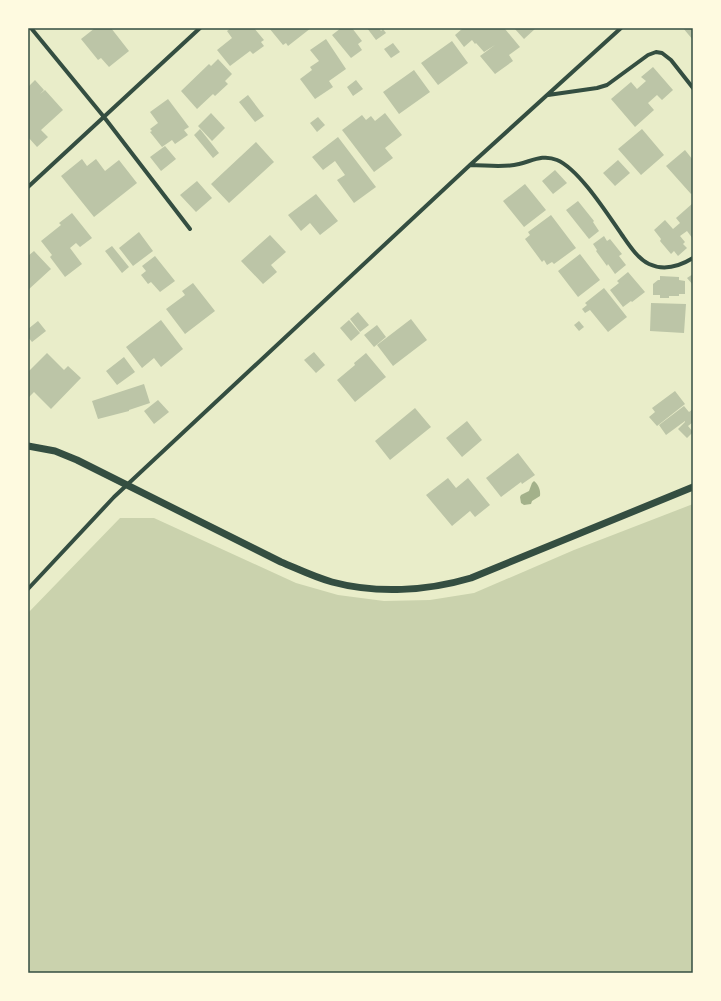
<svg xmlns="http://www.w3.org/2000/svg" width="721" height="1001" font-family="'Roboto Serif',serif">
  <style>
    .green { fill: #cad2ad }
    .water { fill: #a3b18a }
    .building { fill: #bcc5a7 }
    .lines { fill: none; stroke-linecap: round; stroke-linejoin: round }
    .minor { stroke: #344e41; stroke-width: 4 }
    .tertiary { stroke: #344e41; stroke-width: 7 }
    .neatline { fill: none; stroke: #344e41; stroke-width: 1.5 }
  </style>
  <rect width="100%" height="100%" fill="#e9edc9"/>
  <path class="green" d="M693 504V973H28V613L120 518H154L296 583 338 595 384 601 430 600 474 593 574 550Z"/>
  <path class="water" d="M534 481C538 484 541 490 540 496L532 501 531 504 524 505 521 503 520 497 521 495 529 491 532 483Z"/>
  <path class="building" d="M95 28H111L129 51 109 67 101 58 98 60 81 39Z
    M231 28H254L264 40 261 42 264 46 253 54 250 51 230 66 217 50 232 38 227 31Z
    M269 28H311L288 46 286 43 283 45Z
    M341 28H352L362 41 358 44 362 50 351 58 332 35Z
    M367 28H379L381 31 383 29 386 33 376 40Z
    M461 28H504L505 29 520 47 509 55 513 61 495 74 480 56 495 45 484 52 476 43 475 44 472 40 464 47 455 35 462 29Z
    M514 28H536L524 39Z
    M683 28H693V40Z
    M326 39 346 69 329 81 333 87 315 99 300 79 312 70 310 67 319 61 310 50Z
    M452 41 468 63 438 85 421 63Z
    M393 43 400 52 391 58 384 49Z
    M218 59 232 74 225 81 228 84 215 96 213 94 197 109 181 91 209 64 211 66Z
    M653 67 673 90 662 100 657 95 648 103 654 110 635 127 611 99 631 82 637 89 646 81 641 77Z
    M414 70 430 92 399 114 383 92Z
    M35 80 44 90 40 94 45 90 63 110 41 130 48 137 37 147 28 137V87Z
    M356 80 363 89 353 96 347 87Z
    M248 95 264 116 255 122 239 102Z
    M168 99 189 127 184 130 188 135 175 144 172 140 162 147 150 132 152 131 150 129 158 123 150 112Z
    M211 113 225 128 212 141 198 126Z
    M385 113 402 135 385 148 393 158 374 172 342 130 362 115 366 120 371 116 375 121Z
    M318 117 325 125 317 132 310 123Z
    M200 129 219 153 213 158 194 135Z
    M642 129 664 155 641 175 618 149Z
    M338 137 376 187 354 203 337 180 345 175 335 161 323 170 312 157Z
    M256 142 274 162 229 203 211 184Z
    M165 146 176 159 161 171 150 157Z
    M685 150 693 160V192L691 194 666 166Z
    M82 159 87 166 96 159 105 171 119 160 137 183 94 217 61 176Z
    M618 160 630 173 615 186 603 173Z
    M555 170 567 183 553 194 542 181Z
    M197 181 212 198 196 212 180 195Z
    M525 184 546 210 524 227 503 201Z
    M316 194 338 221 320 235 310 223 301 231 288 215Z
    M578 201 594 221 593 222 599 231 589 239 566 210Z
    M693 203V239L687 231 680 236 685 242 683 244 687 248 678 256 674 251 671 254 660 241 661 239 654 230 665 220 673 229 680 223 676 218Z
    M72 213 92 238 80 247 76 243 70 248 82 264 65 277 50 257 52 255 41 241 61 225 59 223Z
    M551 215 576 248 554 264 552 262 547 265 544 260 542 262 525 239 530 235 528 232Z
    M139 232 153 251 133 266 119 248Z
    M270 235 286 252 271 265 277 272 263 284 241 261Z
    M604 236 607 241 610 239 622 254 619 256 626 265 615 274 608 264 607 266 596 251 597 250 593 244Z
    M112 246 129 267 122 273 105 251Z
    M34 251 51 269 28 290V256Z
    M580 254 600 280 578 297 558 271Z
    M155 256 175 281 160 292 151 282 148 284 141 275 146 271 142 266Z
    M628 272 645 292 632 302 631 301 623 307 610 290 619 283 617 281Z
    M693 274V285L687 278Z
    M660 276 679 277V280L685 281V294H679V296H669V298H660V295H653V284L658 280H660Z
    M193 283 215 311 185 334 166 309 185 295 182 291Z
    M604 288 627 317 608 332 590 310 585 313 582 309 587 305 585 303Z
    M651 303 686 304 684 333 650 331Z
    M358 312 369 325 360 332 350 319Z
    M411 319 427 340 393 366 377 345Z
    M161 320 183 349 161 367 154 358 142 368 126 347Z
    M349 320 360 333 351 341 340 328Z
    M38 321 46 331 32 342 28 337V329Z
    M579 321 584 327 579 331 574 325Z
    M377 325 386 337 374 347 364 335Z
    M314 352 325 365 316 373 304 360Z
    M47 353 64 370 68 366 81 378 51 409 34 392 28 398V372Z
    M366 353 386 377 355 402 337 380 355 365 354 363Z
    M124 357 135 372 117 385 106 371Z
    M144 384 150 403 129 410V411L98 419 92 401Z
    M675 391 685 404 657 426 649 417 655 412 652 408Z
    M158 400 169 412 154 424 144 411Z
    M684 406 689 412 693 409V422L688 426 693 432 687 438 678 429 685 422V421L666 435 659 425Z
    M415 408 431 427 390 460 375 441Z
    M467 421 482 440 462 457 446 438Z
    M518 453 535 475 522 484 521 482 501 497 486 478Z
    M448 478 456 488 468 478 490 505 475 517 470 511 452 526 426 495Z"/>
  <g class="lines">
    <path class="minor" d="M31 28 104 117 190 229
      M548 95 597 88 607 85 648 55 656 52 662 53 671 60 693 88
      M470 165C486 165 504 168 519 164 532 161 543 154 557 160 579 169 608 215 622 235 629 245 638 259 649 264 664 271 680 266 693 258
      M28 187 200 28
      M28 589 114 497 470 165 621 28"/>
    <path class="tertiary" d="M28 446 55 451 77 460 281 562C298 569 314 577 332 582 377 594 427 591 471 578L693 487"/>
  </g>
  <rect width="721" height="1001" fill="none" stroke="#fefae0" stroke-width="58"/>
  <rect x="29" y="29" width="663" height="943" class="neatline"/>
</svg>
